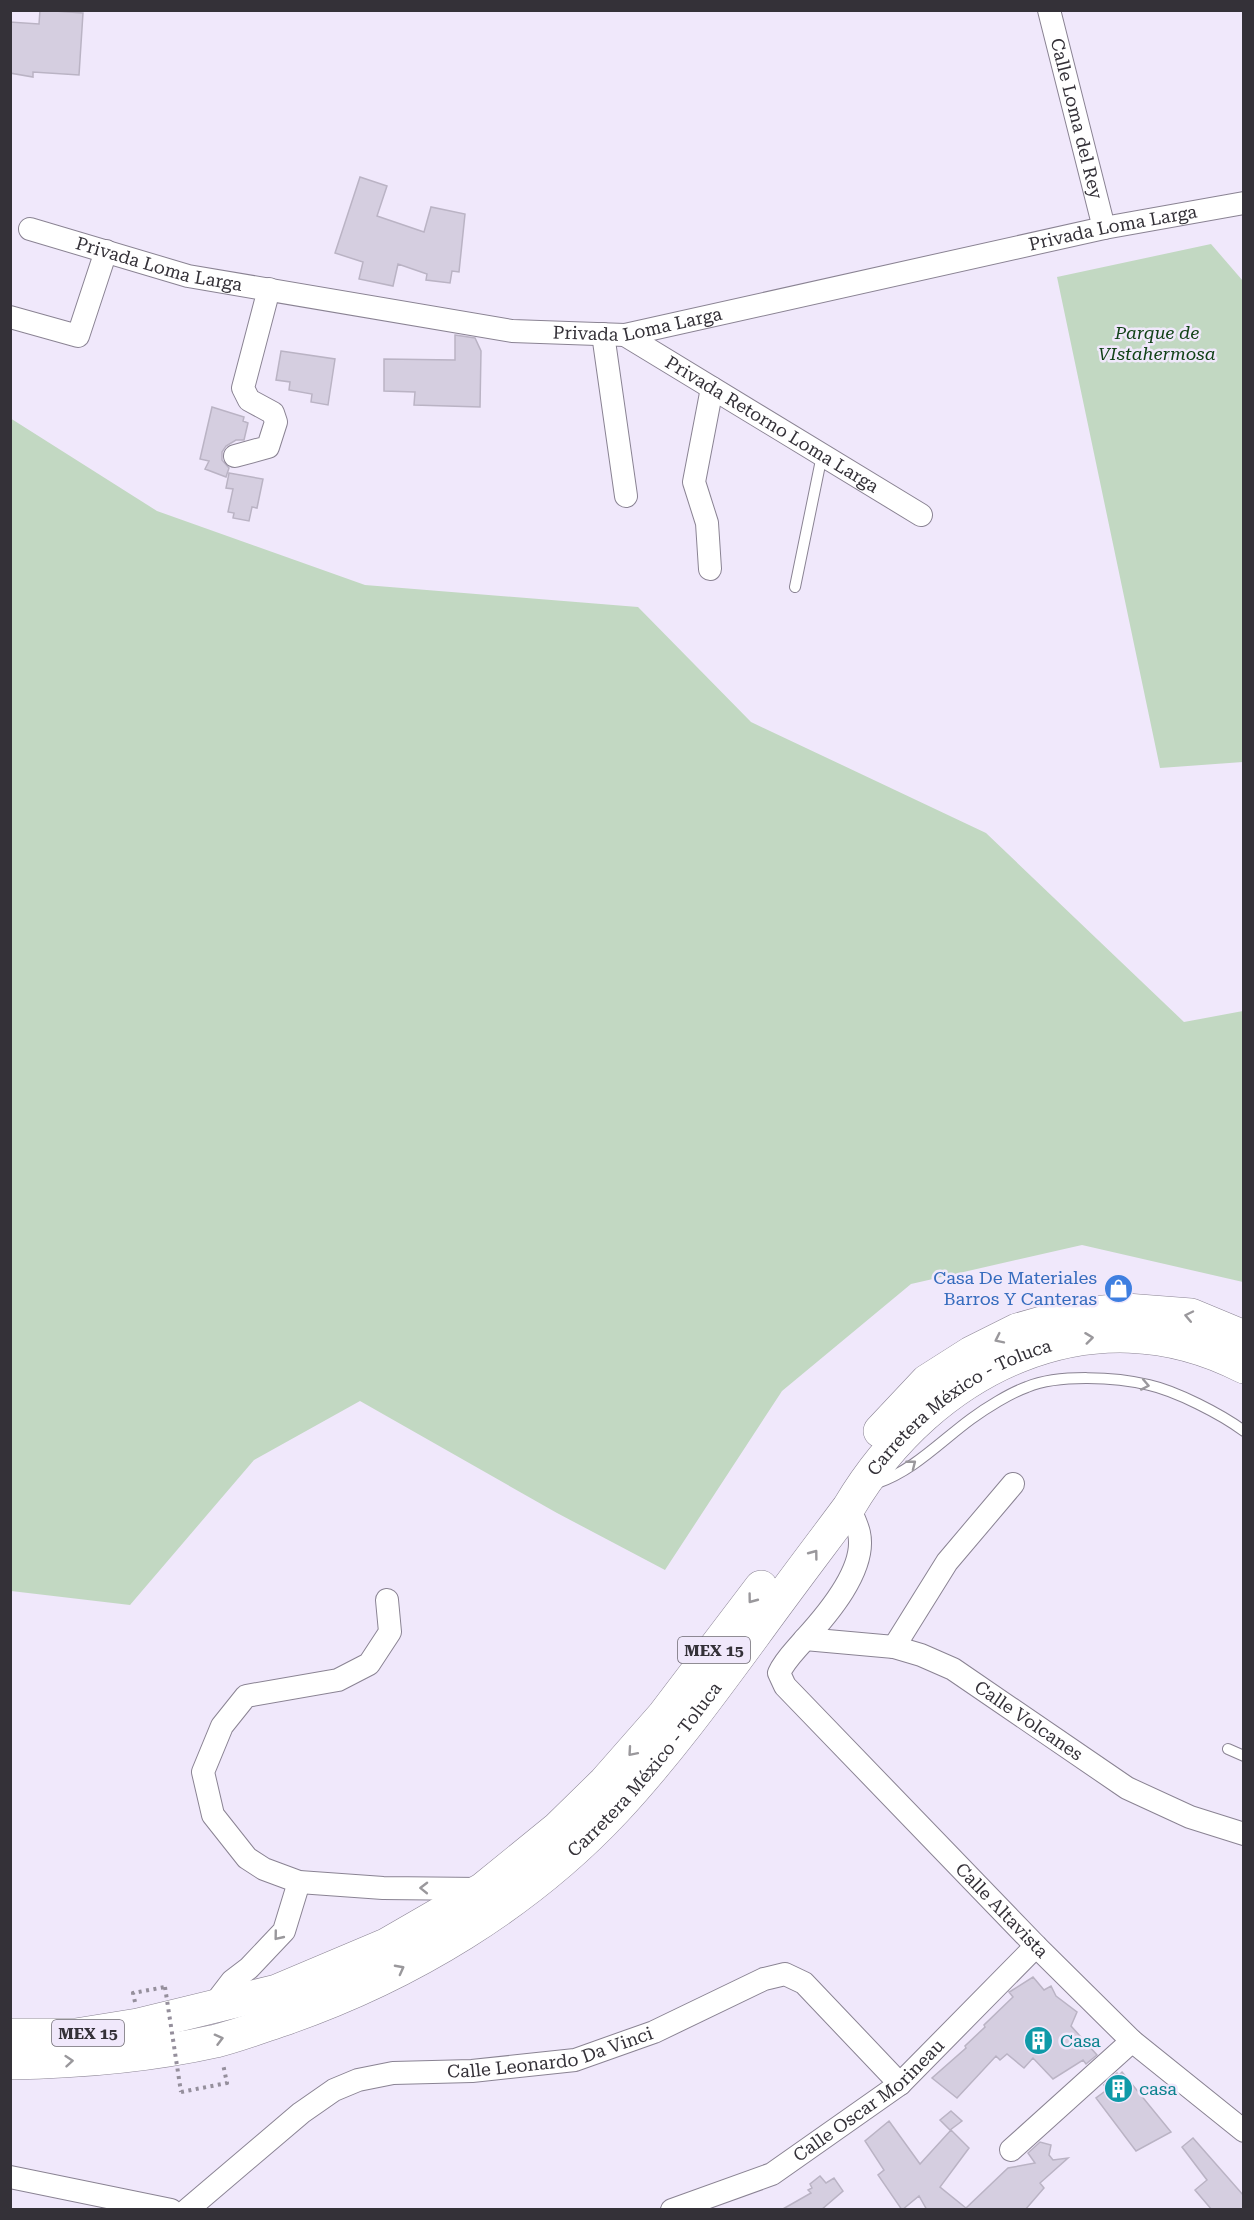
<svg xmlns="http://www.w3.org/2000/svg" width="1254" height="2220" font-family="'Roboto Serif',serif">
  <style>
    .green { fill: #c2d8c2 }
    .building { fill: #d5cee0; stroke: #bab3c4; stroke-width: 1.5 }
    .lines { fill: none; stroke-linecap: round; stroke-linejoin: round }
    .lane-casing { stroke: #8a8393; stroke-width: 12 }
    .street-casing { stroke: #8a8393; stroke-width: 24 }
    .primary-casing { stroke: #8a8393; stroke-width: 34 }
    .path { stroke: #958f9c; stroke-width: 4; stroke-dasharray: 3 4.5; stroke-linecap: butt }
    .lane { stroke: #fff; stroke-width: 10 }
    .street { stroke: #fff; stroke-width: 22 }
    .primary { stroke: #fff; stroke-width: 33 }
    .path-bridge { stroke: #958f9c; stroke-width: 4; stroke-dasharray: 3 4.5; stroke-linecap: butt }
    .oneway { stroke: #9a989c }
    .labels { text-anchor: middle; stroke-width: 5; stroke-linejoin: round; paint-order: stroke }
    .shield { fill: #f0e8fb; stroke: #6c6872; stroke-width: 1.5 }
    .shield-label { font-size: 16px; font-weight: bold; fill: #343138 }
    .street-label { font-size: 18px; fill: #343138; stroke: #f0e8fb }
    .park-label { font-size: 18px; font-style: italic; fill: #114217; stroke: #f0e8fb }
    .shop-label { font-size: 18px; fill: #366cbe; stroke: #f0e8fb; text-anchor: end }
    .culture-label { font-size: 18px; fill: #0d838f; stroke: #f0e8fb; text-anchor: start }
  </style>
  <rect width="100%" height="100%" fill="#f0e8fb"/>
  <path class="green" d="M1211 244 1243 281V762L1160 768 1057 277Z
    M10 418 157 511 365 585 638 607 751 722 986 833 1184 1022 1243 1011V1282L1082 1245 911 1284 782 1391 665 1570 557 1513 360 1401 254 1460 130 1605 11 1591Z"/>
  <path class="building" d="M40 10 83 13 79 75 33 72V77L10 73V22L39 24Z
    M360 177 387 186 377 216 424 232 431 207 465 214 459 272 452 271 450 283 426 280 427 274 398 264 393 286 359 279 363 262 335 253Z
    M455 335 475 338 481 351 480 407 414 405 415 392 384 391V359L455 360Z
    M281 351 335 359 328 405 311 402 312 394 289 390 290 382 276 380Z
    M212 407 244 417 243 421 248 423 244 440H236L226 446 222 452V460L229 468 226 477 205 469 209 461 200 459Z
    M229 473 263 479 257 508 252 507 249 521 233 518 234 513 228 512 233 489 226 488Z
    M1033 1977 1044 1990 1051 1986 1056 1996 1077 2012 1071 2026 1097 2055 1086 2064 1083 2060 1053 2079 1033 2058 1024 2068 1007 2054 1000 2060 996 2056 957 2098 932 2078 966 2048 965 2046 985 2027 984 2025 1013 1997 1009 1992 1011 1991Z
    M1122 2072 1171 2132 1136 2151 1096 2098 1108 2089 1104 2085 1117 2073 1119 2075Z
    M951 2111 962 2121 950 2130 940 2120Z
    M889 2121 920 2164 951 2130 969 2148 940 2187 966 2208 1008 2168 1035 2163 1028 2153 1040 2142 1051 2145 1049 2155 1053 2160 1068 2158 1040 2183 1044 2188 1025 2210H927L919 2196 902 2210 878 2175 884 2170 865 2141Z
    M1193 2138 1244 2196V2210H1212L1195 2190 1207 2180 1182 2147Z
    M820 2176 826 2183 834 2178 843 2191 821 2210H781L811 2193 808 2190 812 2188 810 2184Z"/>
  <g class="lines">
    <defs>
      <path id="lane" d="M795 587 822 455
        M877 1483C913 1471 941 1441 971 1419 986 1408 1010 1393 1027 1387 1059 1374 1116 1377 1149 1385 1176 1391 1221 1414 1244 1431
        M1228 1749 1244 1756"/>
      <g id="street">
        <path id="s1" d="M1049 10 1104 228"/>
        <path id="s2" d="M30 229 188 276 512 331 625 335 1104 228 1244 203"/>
        <path d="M10 317 78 336 106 251"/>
        <path d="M603 334 626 496"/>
        <path id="s3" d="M625 335 921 515"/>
        <path d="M235 456 268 447 276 422 273 413 249 400 243 388 269 289"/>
        <path d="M710 569 707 523 694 482 712 388"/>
        <path id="s4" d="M849 1507C852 1515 857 1524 859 1533 867 1569 827 1615 804 1640 794 1652 785 1660 779 1673L785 1686 1036 1946 1132 2041 1244 2131"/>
        <path d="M387 1600 390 1632 369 1664 338 1680 246 1696 222 1726 203 1772 213 1815 247 1858 264 1869 299 1882 383 1888 480 1889"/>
        <path id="s5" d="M805 1639 894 1647 921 1655 953 1669 1127 1788 1190 1817 1244 1834"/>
        <path d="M894 1647 947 1562 1013 1484"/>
        <path d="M212 2007 232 1981 249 1968 284 1931 299 1882"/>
        <path d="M1011 2150 1132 2041"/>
        <path d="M10 2177 171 2210"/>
        <path id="s6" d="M187 2210 301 2113 334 2090 358 2080 393 2073 472 2071 575 2060 654 2032 764 1979 785 1974 804 1983 900 2084"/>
        <path id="s7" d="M672 2210 772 2174 900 2084 1036 1946"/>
      </g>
      <g id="primary">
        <path d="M880 1431 927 1381 971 1353 1017 1330 1070 1315 1126 1310 1191 1315 1244 1337"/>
        <path d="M10 2035H76L138 2025 277 1991 386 1945 483 1889 558 1828 605 1782 663 1716 761 1587"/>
        <path id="s8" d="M10 2063C79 2062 149 2056 216 2041 240 2035 263 2026 287 2018 409 1975 526 1905 615 1810 666 1755 710 1695 754 1635 785 1592 817 1550 849 1507 931 1369 1091 1288 1244 1367"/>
      </g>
    </defs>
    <use href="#lane" class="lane-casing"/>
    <use href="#street" class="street-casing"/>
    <use href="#primary" class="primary-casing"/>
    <path class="path" d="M135 2002 133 1993 165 1987
      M181 2092 227 2083 223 2064"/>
    <use href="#lane" class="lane"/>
    <use href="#street" class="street"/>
    <use href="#primary" class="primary"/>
    <path class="path-bridge" d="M165 1987 181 2092"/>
  </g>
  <defs><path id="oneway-chevron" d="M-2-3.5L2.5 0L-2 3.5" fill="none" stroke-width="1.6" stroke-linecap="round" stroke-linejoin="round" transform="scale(1.5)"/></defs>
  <g class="oneway">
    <use href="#oneway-chevron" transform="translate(1189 1316) rotate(-168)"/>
    <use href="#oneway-chevron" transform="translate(1089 1338) rotate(-7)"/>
    <use href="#oneway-chevron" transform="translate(999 1339) rotate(154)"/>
    <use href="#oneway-chevron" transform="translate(1145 1385) rotate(11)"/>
    <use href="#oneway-chevron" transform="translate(912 1464) rotate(-38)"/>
    <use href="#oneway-chevron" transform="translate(814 1554) rotate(-53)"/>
    <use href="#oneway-chevron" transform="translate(752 1599) rotate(127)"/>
    <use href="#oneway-chevron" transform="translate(632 1752) rotate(131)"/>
    <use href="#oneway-chevron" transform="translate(424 1888) rotate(-179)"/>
    <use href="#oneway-chevron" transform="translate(278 1936) rotate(129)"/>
    <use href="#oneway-chevron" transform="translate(400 1969) rotate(-28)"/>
    <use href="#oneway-chevron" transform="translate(219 2039) rotate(-15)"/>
    <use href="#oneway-chevron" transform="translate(69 2061) rotate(-5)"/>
  </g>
  <defs>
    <symbol id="shop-disc" viewBox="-11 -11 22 22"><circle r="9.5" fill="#3f7fe0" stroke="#f0e8fb"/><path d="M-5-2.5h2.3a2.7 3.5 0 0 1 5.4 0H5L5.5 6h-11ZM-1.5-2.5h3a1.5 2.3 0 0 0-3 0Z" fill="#fff"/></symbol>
    <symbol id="building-disc" viewBox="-11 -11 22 22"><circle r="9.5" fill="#0f9aa8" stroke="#f0e8fb"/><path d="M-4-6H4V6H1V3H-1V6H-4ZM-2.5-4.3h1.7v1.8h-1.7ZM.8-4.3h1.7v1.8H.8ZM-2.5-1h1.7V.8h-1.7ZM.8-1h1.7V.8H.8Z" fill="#fff"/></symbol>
  </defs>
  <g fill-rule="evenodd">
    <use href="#shop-disc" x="1102" y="1272" width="33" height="33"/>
    <use href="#building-disc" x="1022" y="2024" width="33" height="33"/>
    <use href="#building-disc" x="1102" y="2072" width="33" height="33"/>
  </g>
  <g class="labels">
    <g class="shield">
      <rect x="678" y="1637" width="72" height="26" rx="4.5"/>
      <rect x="52" y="2020" width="72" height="26" rx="4.5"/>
    </g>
    <g class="shield-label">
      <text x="714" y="1656">MEX 15</text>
      <text x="88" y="2039">MEX 15</text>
    </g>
    <g class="street-label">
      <text dy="6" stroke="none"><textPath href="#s1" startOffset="112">Calle Loma del Rey</textPath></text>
      <text dy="6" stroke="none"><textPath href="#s2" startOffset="1106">Privada Loma Larga</textPath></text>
      <text dy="6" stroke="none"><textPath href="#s2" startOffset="134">Privada Loma Larga</textPath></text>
      <text dy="6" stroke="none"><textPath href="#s2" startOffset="620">Privada Loma Larga</textPath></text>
      <text dy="6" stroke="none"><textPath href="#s3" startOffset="172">Privada Retorno Loma Larga</textPath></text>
      <text dy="6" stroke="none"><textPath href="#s8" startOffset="1210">Carretera México - Toluca</textPath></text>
      <text dy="6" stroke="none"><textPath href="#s5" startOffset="244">Calle Volcanes</textPath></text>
      <text dy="6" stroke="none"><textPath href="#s8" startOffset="724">Carretera México - Toluca</textPath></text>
      <text dy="6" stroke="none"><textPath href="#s4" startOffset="520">Calle Altavista</textPath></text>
      <text dy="6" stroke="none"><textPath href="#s6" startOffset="411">Calle Leonardo Da Vinci</textPath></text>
      <text dy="6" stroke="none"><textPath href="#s7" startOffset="228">Calle Oscar Morineau</textPath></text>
    </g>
    <g class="park-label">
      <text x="1157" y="339">Parque de<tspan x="1157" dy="21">VIstahermosa</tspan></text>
    </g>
    <g class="shop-label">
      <text x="1097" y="1284">Casa De Materiales<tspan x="1097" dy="21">Barros Y Canteras</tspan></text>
    </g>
    <g class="culture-label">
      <text x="1060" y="2047">Casa</text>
      <text x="1139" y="2095">casa</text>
    </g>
  </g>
  <rect width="1254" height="2220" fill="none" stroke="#343138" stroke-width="24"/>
</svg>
